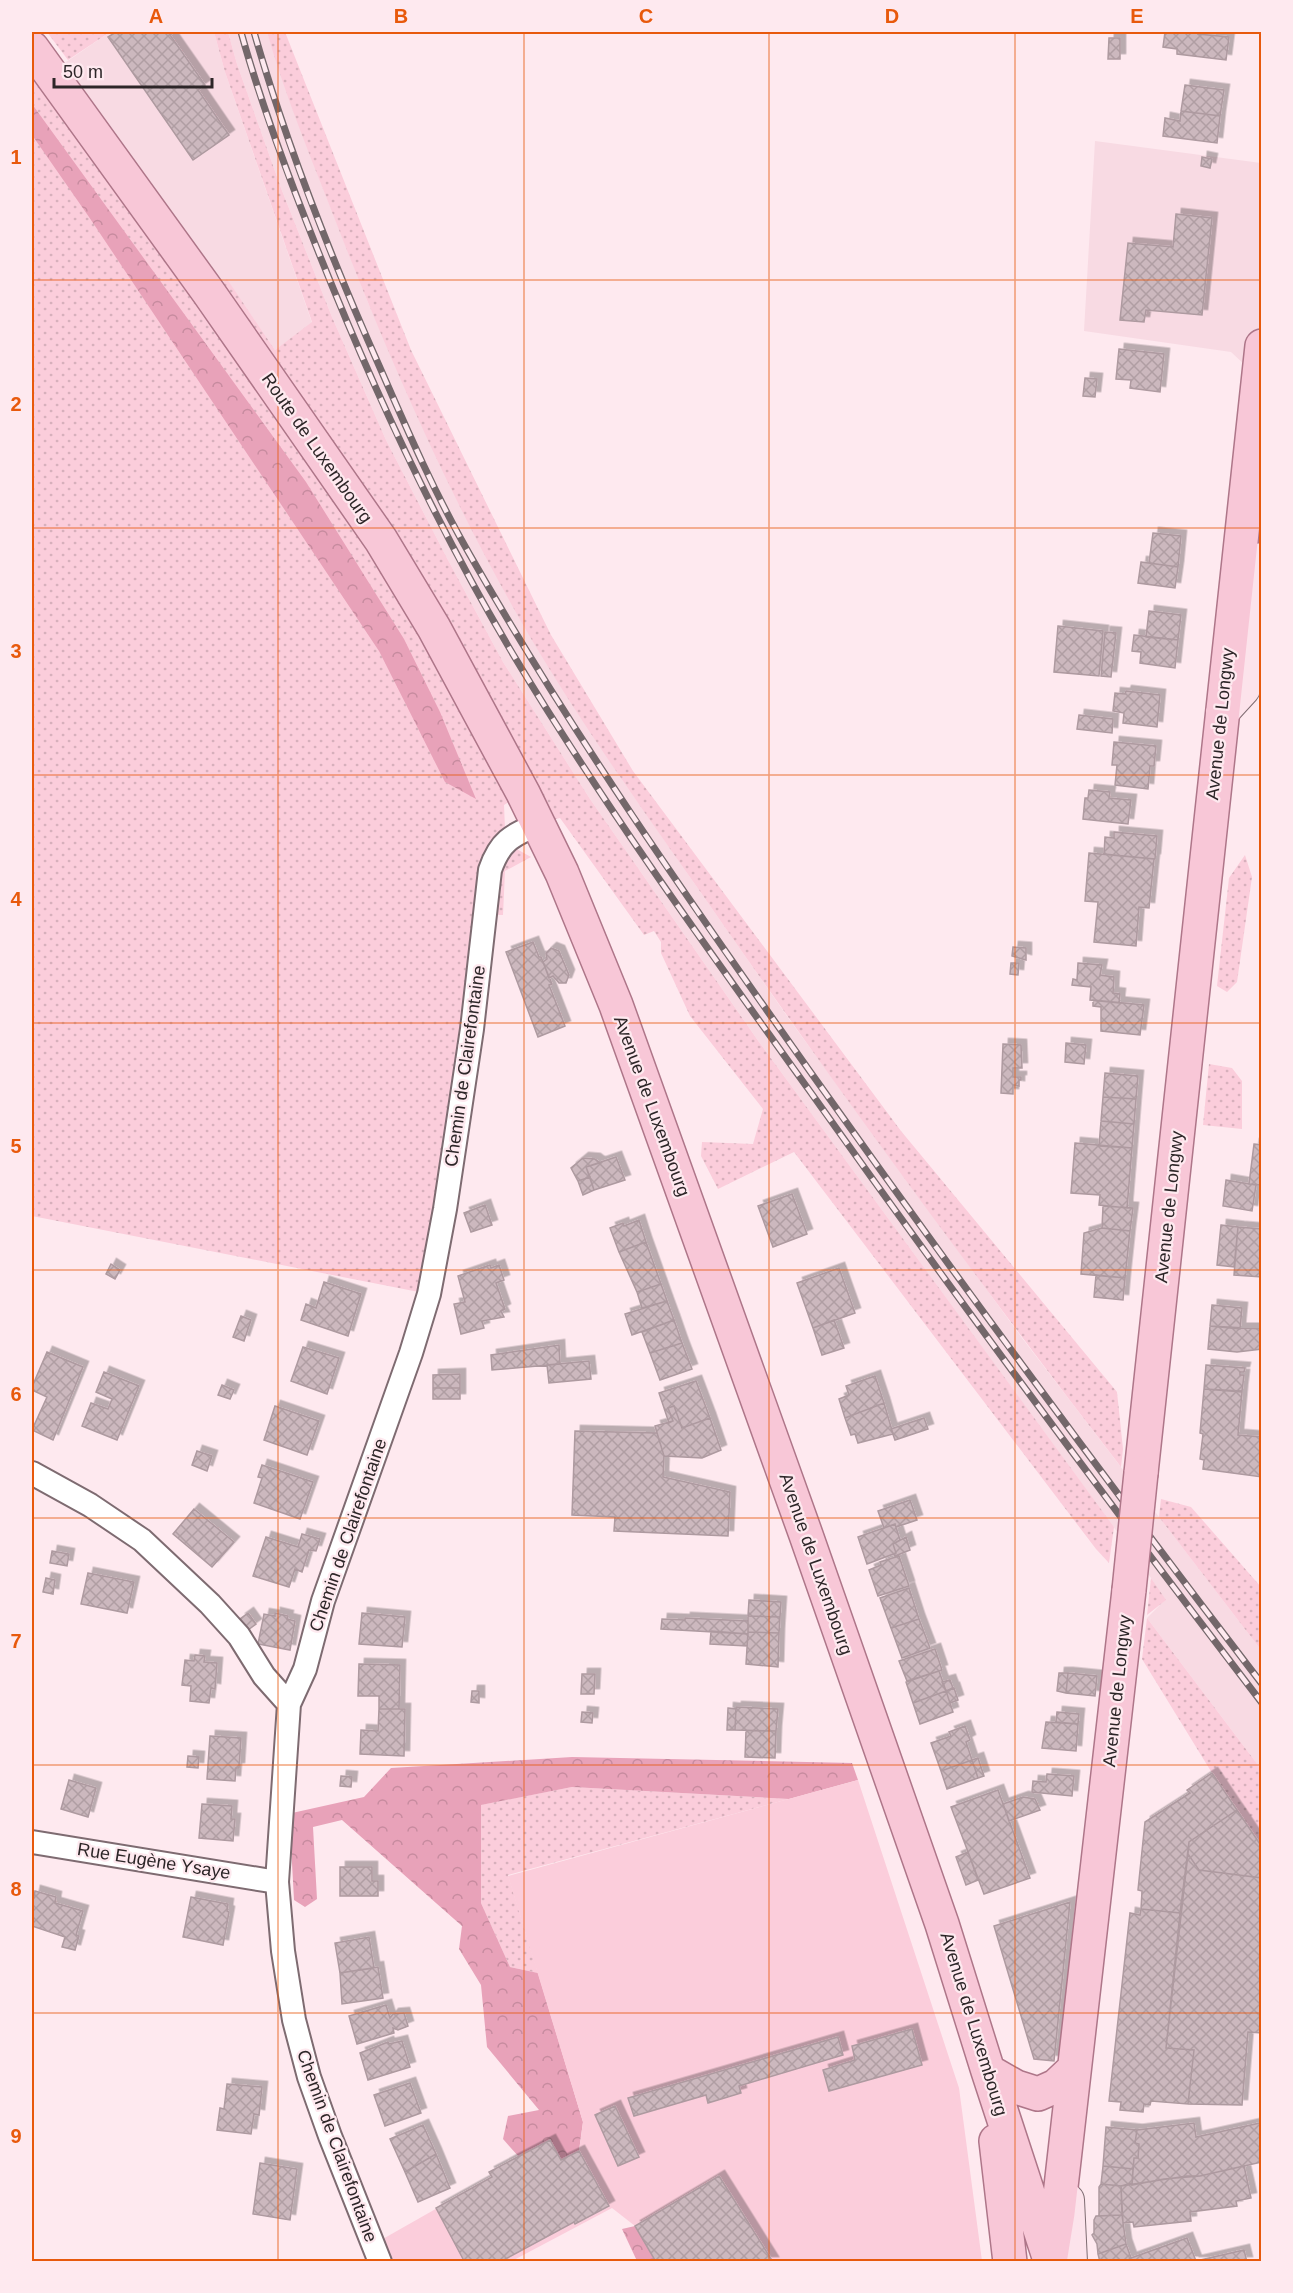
<svg xmlns="http://www.w3.org/2000/svg" width="1293" height="2293" font-family="Arial,sans-serif">
  <style>
    .built { fill: #f8dae3 }
    .grass { fill: url(#grass-dots) }
    .forest { fill: url(#forest-crowns) }
    .pitch { fill: #fbcddb }
    .building { fill: url(#building-cross-hatch); stroke: #ae9aa0; stroke-width: 1.5; filter: url(#shadow) }
    .lines { fill: none; stroke-linecap: round; stroke-linejoin: round }
    .street-casing { stroke: #7e6b71; stroke-width: 26 }
    .secondary-casing { stroke: #7e6b71; stroke-width: 34 }
    .primary-casing { stroke: #ae7689; stroke-width: 36 }
    .street { stroke: #fff; stroke-width: 22 }
    .secondary { stroke: #fce3eb; stroke-width: 32 }
    .primary { stroke: #f8c7d7; stroke-width: 33 }
    .rail-casing { stroke: #73676a; stroke-width: 7 }
    .rail { stroke: #fee9ef; stroke-width: 4.5; stroke-dasharray: 14; stroke-linecap: butt }
    .primary-bridge-casing { stroke: #ae7689; stroke-width: 36; stroke-linecap: butt }
    .primary-bridge { stroke: #f8c7d7; stroke-width: 33 }
    .grid { fill: none; stroke: #e8590c; stroke-width: 1.5; stroke-opacity: 0.55 }
    .labels { text-anchor: middle; stroke-width: 4.5; stroke-linejoin: round; paint-order: stroke }
    .street-label { font-size: 18px; fill: #2d2628; stroke: #fee9ef }
    .neatline { fill: none; stroke: #e8590c; stroke-width: 2 }
    .grid-label { font-size: 20px; text-anchor: middle; font-weight: bold; fill: #e8590c }
  </style>
  <defs>
    <pattern id="grass-dots" width="8" height="8" patternUnits="userSpaceOnUse" patternTransform="scale(1.5)"><rect width="8" height="8" fill="#fbcddb"/><path d="M2 2h.1M6 6h.1" fill="none" stroke="#d7b0bc" stroke-width="1.8" stroke-linecap="round"/></pattern>
    <pattern id="forest-crowns" width="20" height="18" patternUnits="userSpaceOnUse" patternTransform="scale(1.5)"><rect width="20" height="18" fill="#e8a2b9"/><path d="M2 6a3 3 0 1 1 6 0M12 15a3 3 0 1 1 6 0" fill="none" stroke="#c78b9f"/></pattern>
    <pattern id="building-cross-hatch" width="8" height="8" patternUnits="userSpaceOnUse" patternTransform="scale(1.5)"><rect width="8" height="8" fill="#ccb8be"/><path d="M0 0l8 8M0 8l8-8" fill="none" stroke="#b09ea3"/></pattern>
    <filter id="shadow"><feDropShadow dx="5.5" dy="-5.5" stdDeviation="0" flood-color="#0004"/></filter>
  </defs>
  <rect width="100%" height="100%" fill="#fee9ef"/>
  <path class="built" d="M110 32H214L225 72 312 323 275 350 227 280 209 293 50 73Z
    M228 32H267L317 173 367 300 420 421 480 544 534 643 623 781 789 1019 1022 1338 1261 1650V1769L1147 1618 1165 1600 1151 1578 759 1042 590 799 503 662 448 560 386 440 332 317 281 188 237 64Z
    M1095 141 1261 163V380L1231 352 1084 331Z"/>
  <path class="grass" d="M47 32H110L68 60Z
    M214 32H228L237 64 281 188 332 317 386 440 448 560 503 662 590 799 759 1042 1114 1527 1109 1563 1096 1549 794 1152 718 1189 701 1156 702 1142 753 1144 763 1109 690 1016 661 953V942L654 931 644 935 560 818 538 824 523 793 504 805 505 829 513 847 531 857 505 871 503 915H495L429 1294 32 1216V48L209 293 227 279 275 350 312 322 225 72Z
    M267 32H285L411 350 551 635 633 771 901 1131 1117 1392 1123 1449 1121 1467C987 1293 857 1116 731 936 664 839 593 743 533 642 456 511 394 371 339 230 314 165 286 99 267 32Z
    M1245 855 1252 877 1237 982 1227 992 1217 986 1229 878Z
    M1209 1064 1232 1068 1242 1081V1129L1203 1125Z
    M1161 1499 1191 1507 1261 1587V1650L1159 1517Z
    M1151 1578 1166 1600 1147 1615Z
    M1147 1618 1261 1769V1847L1212 1773 1142 1659Z
    M572 1787 789 1799 508 1875 538 1973 510 1967 481 1903 480 1805Z"/>
  <path class="forest" d="M32 104 306 482 404 639 440 712 476 799 445 782 379 651 89 217 32 135Z
    M572 1757 852 1763 858 1780 789 1799 572 1787 481 1805V1903L510 1967 538 1973 583 2122 579 2151 561 2160 519 2157 503 2139 508 2116 539 2110 487 2047 481 1985 459 1949 462 1926 342 1820 313 1827 317 1899 305 1907 294 1900 290 1826 292 1813 364 1797 391 1768Z
    M635 2226 656 2261H637L622 2229Z"/>
  <path class="pitch" d="M858 1780 959 2088 982 2261H656L635 2226 612 2208 512 2261H392L381 2240 492 2177 489 2172 550 2140 561 2160 579 2151 583 2122 508 1876Z"/>
  <path class="building" d="M116 32H174L170 35 205 85 198 90 229 135 193 160 108 37Z
    M1165 32H1198V34L1229 37 1226 60 1177 54V49L1163 47Z
    M1109 38H1120V59H1108Z
    M1185 85 1224 90 1220 116 1181 111Z
    M1181 111 1220 116 1217 143 1163 136 1165 118 1180 121Z
    M1202 157 1212 159 1210 168 1201 166Z
    M1176 214 1212 218 1202 315 1146 310 1144 322 1120 320 1128 243 1173 247Z
    M1119 349 1164 354 1160 392 1130 388 1131 380 1116 379Z
    M1085 378 1097 379 1095 397 1083 396Z
    M1153 533 1181 536 1178 567 1149 563Z
    M1141 562 1178 567 1175 588 1138 583Z
    M1149 611 1181 615 1178 640 1146 637Z
    M1058 626 1103 631 1099 676 1054 672Z
    M1105 632 1116 633 1111 677 1101 676Z
    M1134 635 1178 640 1175 668 1140 663 1141 652 1132 651Z
    M1126 691 1160 695 1157 727 1123 723 1124 713 1113 711 1115 693 1125 694Z
    M1079 715 1113 719 1112 733 1077 729Z
    M1114 742 1156 746 1154 766H1150L1148 789 1115 785 1117 765H1112Z
    M1089 790 1110 792 1109 798 1131 800 1128 824 1083 819 1085 798H1088Z
    M1114 832 1157 836 1155 859 1104 854 1105 837 1114 838Z
    M1089 853 1154 859 1149 908 1139 907 1136 946 1094 942 1098 902 1085 901Z
    M533 942 539 957H541L543 962 552 984 549 985 565 1026 538 1037 506 952Z
    M1013 947 1026 948V960L1012 956Z
    M551 948 559 951 569 975 566 983H559L553 976 549 978 543 962 547 959 546 953Z
    M1011 963H1019L1018 975 1010 974Z
    M1078 963 1102 965 1100 975 1114 977 1113 993 1120 994 1119 1003 1090 1000 1091 987 1072 985 1073 979 1077 980Z
    M1093 1000 1144 1005 1140 1035 1101 1031V1007L1093 1006Z
    M1066 1043 1086 1045 1084 1064 1065 1062Z
    M1003 1044 1021 1045 1022 1068H1013V1077H1021V1080H1019V1086L1013 1085V1094L1001 1093Z
    M1105 1073 1138 1076 1136 1099 1103 1097Z
    M1103 1097 1136 1099 1134 1124 1101 1121Z
    M1101 1121 1134 1124 1132 1148 1099 1146Z
    M1075 1143 1132 1148 1127 1208 1099 1205 1100 1195 1071 1193Z
    M1254 1144 1262 1145V1185L1249 1184Z
    M616 1157 625 1180 594 1190 586 1167Z
    M583 1158 595 1159 600 1163 586 1167 590 1177 578 1181 571 1168Z
    M590 1177 594 1190 583 1195 578 1181Z
    M1226 1180 1256 1185 1252 1211 1223 1206Z
    M792 1194 807 1234 773 1247 758 1206Z
    M485 1205 492 1225 471 1232 464 1213Z
    M1103 1206 1133 1208 1130 1231 1102 1228Z
    M639 1220 646 1242 619 1252 610 1228 623 1223 624 1226Z
    M1221 1225 1238 1227 1234 1267 1217 1265Z
    M1238 1227 1262 1229V1277L1234 1275Z
    M1102 1228 1130 1231 1125 1278 1081 1274 1084 1233Z
    M646 1242 661 1284 637 1292 619 1252Z
    M111 1264 120 1270 115 1279 106 1274Z
    M490 1265 491 1268 499 1265 504 1280 496 1283 505 1309 501 1311 504 1317 482 1321 484 1328 461 1334 454 1304 465 1302 458 1276Z
    M839 1268 855 1313 813 1328 797 1283Z
    M1096 1275 1125 1278 1123 1300 1094 1297Z
    M324 1282 361 1294 348 1336 301 1320 306 1304 316 1308Z
    M661 1284 667 1301 642 1308 637 1292Z
    M667 1301 674 1320 632 1335 625 1314Z
    M1212 1305 1242 1308 1240 1329 1210 1326Z
    M241 1316 251 1320 244 1341 233 1337Z
    M674 1320 682 1343 650 1353 642 1332Z
    M834 1320 844 1348 822 1355 813 1328Z
    M1210 1326 1262 1329V1349L1237 1352 1208 1349Z
    M682 1343 692 1369 660 1380 650 1353Z
    M559 1345 560 1364 492 1370 491 1355Z
    M303 1347 339 1358 327 1394 291 1381Z
    M47 1352 83 1367 53 1440 32 1430 47 1397 32 1390V1387Z
    M589 1361 591 1379 549 1383 547 1365Z
    M1206 1365 1245 1368 1244 1372H1240V1375H1244L1242 1391 1204 1389Z
    M104 1372 139 1386 117 1440 82 1426 91 1403 108 1409 112 1399 96 1392Z
    M460 1374V1388H433V1375Z
    M875 1376 884 1403 845 1418 839 1399 849 1395 846 1386Z
    M696 1381 710 1418 682 1428 674 1406 668 1408 673 1421 669 1423 659 1393Z
    M222 1385 234 1390 230 1399 218 1395Z
    M433 1388H460V1399H433Z
    M1204 1389 1242 1392 1238 1435 1262 1437V1477L1203 1469 1204 1460 1200 1459 1203 1434 1200 1433Z
    M884 1403 893 1434 858 1443 855 1434 851 1435 845 1418Z
    M275 1406 319 1421 307 1455 264 1440Z
    M674 1406 682 1428 710 1418 721 1450 702 1458 664 1456 655 1426 673 1421 668 1408Z
    M924 1418 928 1429 895 1440 891 1429Z
    M575 1431 657 1433 664 1456 663 1477 730 1492 728 1536 614 1531 615 1517 572 1515Z
    M197 1451 212 1456 207 1471 192 1465Z
    M262 1465 313 1482 300 1519 254 1503 262 1478 258 1477Z
    M910 1500 917 1520 896 1527 895 1524 884 1528 878 1511Z
    M194 1509 234 1542 212 1567 173 1534Z
    M895 1524 900 1540 893 1544 896 1553 867 1564 858 1537Z
    M302 1534 320 1539 316 1551 309 1550 302 1572 295 1569 289 1587 253 1576 266 1537 298 1547Z
    M906 1537 910 1550 895 1556 894 1554 896 1553 893 1544Z
    M52 1551 69 1554 67 1566 50 1563Z
    M899 1556 909 1586 878 1596 869 1570 881 1565 880 1562Z
    M88 1573 134 1582 127 1613 81 1604Z
    M46 1578 55 1580 53 1594 43 1592Z
    M909 1588 919 1619 891 1628 880 1598Z
    M749 1600 781 1602 780 1617 748 1616Z
    M248 1613 256 1624 248 1630 240 1619Z
    M275 1613 288 1616 287 1619 295 1621 290 1650 258 1644 264 1614 275 1616Z
    M362 1613 405 1617 402 1647 359 1644Z
    M748 1616 780 1617 779 1633 748 1632Z
    M685 1618 748 1621V1634L661 1629 662 1619 685 1620Z
    M919 1619 930 1648 902 1658 891 1628Z
    M711 1631 748 1634 747 1646 710 1644Z
    M748 1632 779 1633 778 1667 746 1664Z
    M935 1649 942 1670 907 1681 899 1661Z
    M195 1655 205 1656 204 1662 217 1663 215 1689 211 1688 209 1703 190 1701 191 1686 182 1685 185 1660 194 1661Z
    M359 1664 400 1665 399 1709H379V1696H358Z
    M939 1671 946 1691 913 1703 906 1682Z
    M1059 1673H1068L1066 1693 1057 1691Z
    M1068 1673 1097 1676 1095 1696 1066 1693Z
    M582 1674H595L594 1694H581Z
    M950 1680 953 1688 946 1691 942 1682Z
    M954 1688 958 1700 950 1703 946 1691Z
    M472 1691H479V1703L471 1702Z
    M946 1691 953 1712 920 1724 913 1703Z
    M736 1707 778 1709 776 1731 735 1730Z
    M728 1708 736 1709 735 1730H727Z
    M379 1709H405L404 1756 360 1754 361 1730 378 1731Z
    M582 1712 593 1713 592 1723 581 1722Z
    M1057 1712 1079 1714 1078 1724 1056 1722Z
    M1046 1722 1078 1724 1076 1751 1042 1748Z
    M965 1726 970 1740 966 1742 972 1760 941 1771 931 1743 951 1736 949 1732Z
    M746 1731H776L775 1758 745 1757Z
    M210 1736 241 1738 239 1768H236L235 1781 207 1779Z
    M188 1756 199 1757 198 1768 187 1767Z
    M978 1758 984 1776 978 1778 972 1760Z
    M972 1760 978 1778 947 1789 941 1771Z
    M1212 1773 1237 1810 1189 1842 1180 1913 1141 1909 1142 1891 1138 1890 1145 1822 1190 1793 1187 1790Z
    M1047 1774 1074 1776 1072 1796 1032 1792 1033 1781 1046 1782Z
    M341 1776 352 1777 351 1787 340 1786Z
    M69 1780 96 1788 88 1817 61 1809Z
    M998 1790 1030 1878 984 1894 951 1807Z
    M1023 1797 1035 1799 1040 1810 1009 1821 1003 1804Z
    M202 1804 232 1806 231 1819H235L233 1841 199 1838Z
    M1237 1810 1262 1847V1878L1199 1870 1188 1854 1189 1842Z
    M968 1852 978 1880 966 1885 956 1857Z
    M1188 1854 1199 1870 1262 1878V2033L1248 2032 1242 2105 1188 2104 1194 2050 1166 2048Z
    M340 1867H372V1881H378V1896H340Z
    M35 1891 56 1897 55 1903 83 1911 76 1935 79 1936 75 1950 62 1947 65 1937 32 1926V1906Z
    M191 1897 228 1904 227 1911 229 1912 223 1945 183 1937Z
    M1070 1902 1054 2061 1034 2059 994 1926Z
    M1141 1909 1180 1913 1166 2048 1194 2050 1188 2104 1151 2101 1150 2105 1144 2104 1143 2112 1120 2110 1121 2102 1109 2101 1130 1913 1140 1915Z
    M369 1937 374 1968 340 1973 335 1943Z
    M378 1967 383 1998 342 2004 340 1973Z
    M386 2005 390 2018 393 2014 404 2013 408 2026 398 2030 393 2028 394 2033 357 2044 349 2016Z
    M912 2029 922 2065 829 2091 823 2070 855 2060 852 2046Z
    M838 2037 843 2055 739 2086 741 2093 708 2103 706 2095 634 2116 628 2098Z
    M402 2041 410 2067 368 2080 360 2053 388 2042 389 2044Z
    M410 2083 421 2113 385 2126 374 2095Z
    M227 2084 262 2087 259 2115 254 2114 251 2134 217 2130 220 2108 224 2109Z
    M615 2106 639 2157 618 2166 595 2115Z
    M1194 2123 1196 2137 1260 2123 1262 2162 1200 2176 1164 2179 1132 2185 1134 2158H1138L1139 2144 1135 2143 1137 2130Z
    M423 2125 436 2154 405 2172 390 2139Z
    M1106 2127 1137 2130 1135 2143 1139 2144 1138 2158H1134L1133 2169 1103 2166Z
    M550 2140 561 2160 579 2151 609 2206 575 2224 574 2222 500 2262H459L463 2259 436 2208 492 2177 489 2172Z
    M436 2154 450 2188 418 2202 405 2172Z
    M260 2163 297 2169 290 2220 253 2214Z
    M1103 2166 1133 2169 1132 2183 1121 2186 1101 2184Z
    M1244 2166 1251 2198 1236 2201 1237 2206 1190 2212 1191 2221 1134 2227 1133 2222 1123 2223 1121 2186 1187 2176H1200Z
    M719 2176 773 2262H656L635 2226Z
    M1101 2184 1121 2186 1122 2215 1099 2216V2187Z
    M1122 2215 1126 2244 1098 2254 1097 2244 1092 2235 1094 2233V2220L1096 2216Z
    M1187 2238 1196 2261 1125 2262 1131 2258Z
    M1126 2244 1131 2258 1125 2262H1100L1098 2254Z
    M1244 2250 1247 2262H1193L1196 2261Z"/>
  <g class="lines">
    <defs>
      <path id="street" d="M32 1473 90 1505 142 1540 210 1604 239 1636 264 1676 289 1704
        M32 1842 277 1882
        M380 2262 330 2136 309 2077 294 2020 283 1951 277 1882 289 1704 305 1669 323 1601 411 1353 429 1294 445 1209 472 1029 490 870C500 841 511 836 538 824"/>
      <path id="secondary" d="M1222 713 1244 689 1262 559
        M1068 2200 1071 2262"/>
      <path id="primary" d="M32 48 209 293 381 540 434 628 523 793 562 873 616 1005 806 1535 942 1924 988 2071 1050 2260
        M1141 1473 1262 346
        M988 2071 1016 2087 1038 2094 1056 2086 1074 2069
        M996 2141 1010 2262
        M1051 2256 1058 2213 1129 1590"/>
    </defs>
    <use href="#street" class="street-casing"/>
    <use href="#secondary" class="secondary-casing"/>
    <use href="#primary" class="primary-casing"/>
    <use href="#street" class="street"/>
    <use href="#secondary" class="secondary"/>
    <use href="#primary" class="primary"/>
    <defs>
      <path id="rail" d="M241 32C261 104 288 176 316 246 372 387 436 525 514 656 604 806 707 948 809 1090 956 1297 1107 1501 1262 1703
        M254 32C287 147 332 260 381 370 408 432 436 496 470 555 572 734 690 902 809 1070 956 1277 1107 1482 1262 1684"/>
    </defs>
    <use href="#rail" class="rail-casing"/>
    <use href="#rail" class="rail"/>
    <defs>
      <path id="primary-bridge" d="M1129 1590 1141 1473"/>
    </defs>
    <use href="#primary-bridge" class="primary-bridge-casing"/>
    <use href="#primary-bridge" class="primary-bridge"/>
  </g>
  <path class="grid" d="M278 32V2262M524 32V2262M769 32V2262M1015 32V2262M32 280H1262M32 528H1262M32 775H1262M32 1023H1262M32 1270H1262M32 1518H1262M32 1765H1262M32 2013H1262"/>
  <g class="labels">
    <g class="street-label">
      <text transform="translate(317 448) rotate(55)" y="6">Route de Luxembourg</text>
      <text transform="translate(1220 724) rotate(-84)" y="6">Avenue de Longwy</text>
      <text transform="translate(465 1066) rotate(-82)" y="6">Chemin de Clairefontaine</text>
      <text transform="translate(652 1106) rotate(70)" y="6">Avenue de Luxembourg</text>
      <text transform="translate(1169 1207) rotate(-84)" y="6">Avenue de Longwy</text>
      <text transform="translate(348 1535) rotate(-71)" y="6">Chemin de Clairefontaine</text>
      <text transform="translate(816 1564) rotate(71)" y="6">Avenue de Luxembourg</text>
      <text transform="translate(1117 1691) rotate(-84)" y="6">Avenue de Longwy</text>
      <text transform="translate(154 1861) rotate(9)" y="6">Rue Eugène Ysaye</text>
      <text transform="translate(974 2024) rotate(73)" y="6">Avenue de Luxembourg</text>
      <text transform="translate(337 2146) rotate(70)" y="6">Chemin de Clairefontaine</text>
    </g>
  </g>
  <rect width="1293" height="2293" fill="none" stroke="#fee9ef" stroke-width="66"/>
  <path d="M54 78v9h158v-9" fill="none" stroke="#2d2628" stroke-width="3"/>
  <text x="63" y="78" font-size="18" fill="#2d2628" stroke="#fee9ef" stroke-width="4.5" paint-order="stroke">50 m</text>
  <rect x="33" y="33" width="1227" height="2227" class="neatline"/>
  <g class="grid-label">
    <text x="156" y="23">A</text>
    <text x="401" y="23">B</text>
    <text x="646" y="23">C</text>
    <text x="892" y="23">D</text>
    <text x="1137" y="23">E</text>
    <text x="16" y="164">1</text>
    <text x="16" y="411">2</text>
    <text x="16" y="658">3</text>
    <text x="16" y="906">4</text>
    <text x="16" y="1153">5</text>
    <text x="16" y="1401">6</text>
    <text x="16" y="1648">7</text>
    <text x="16" y="1896">8</text>
    <text x="16" y="2143">9</text>
  </g>
</svg>
